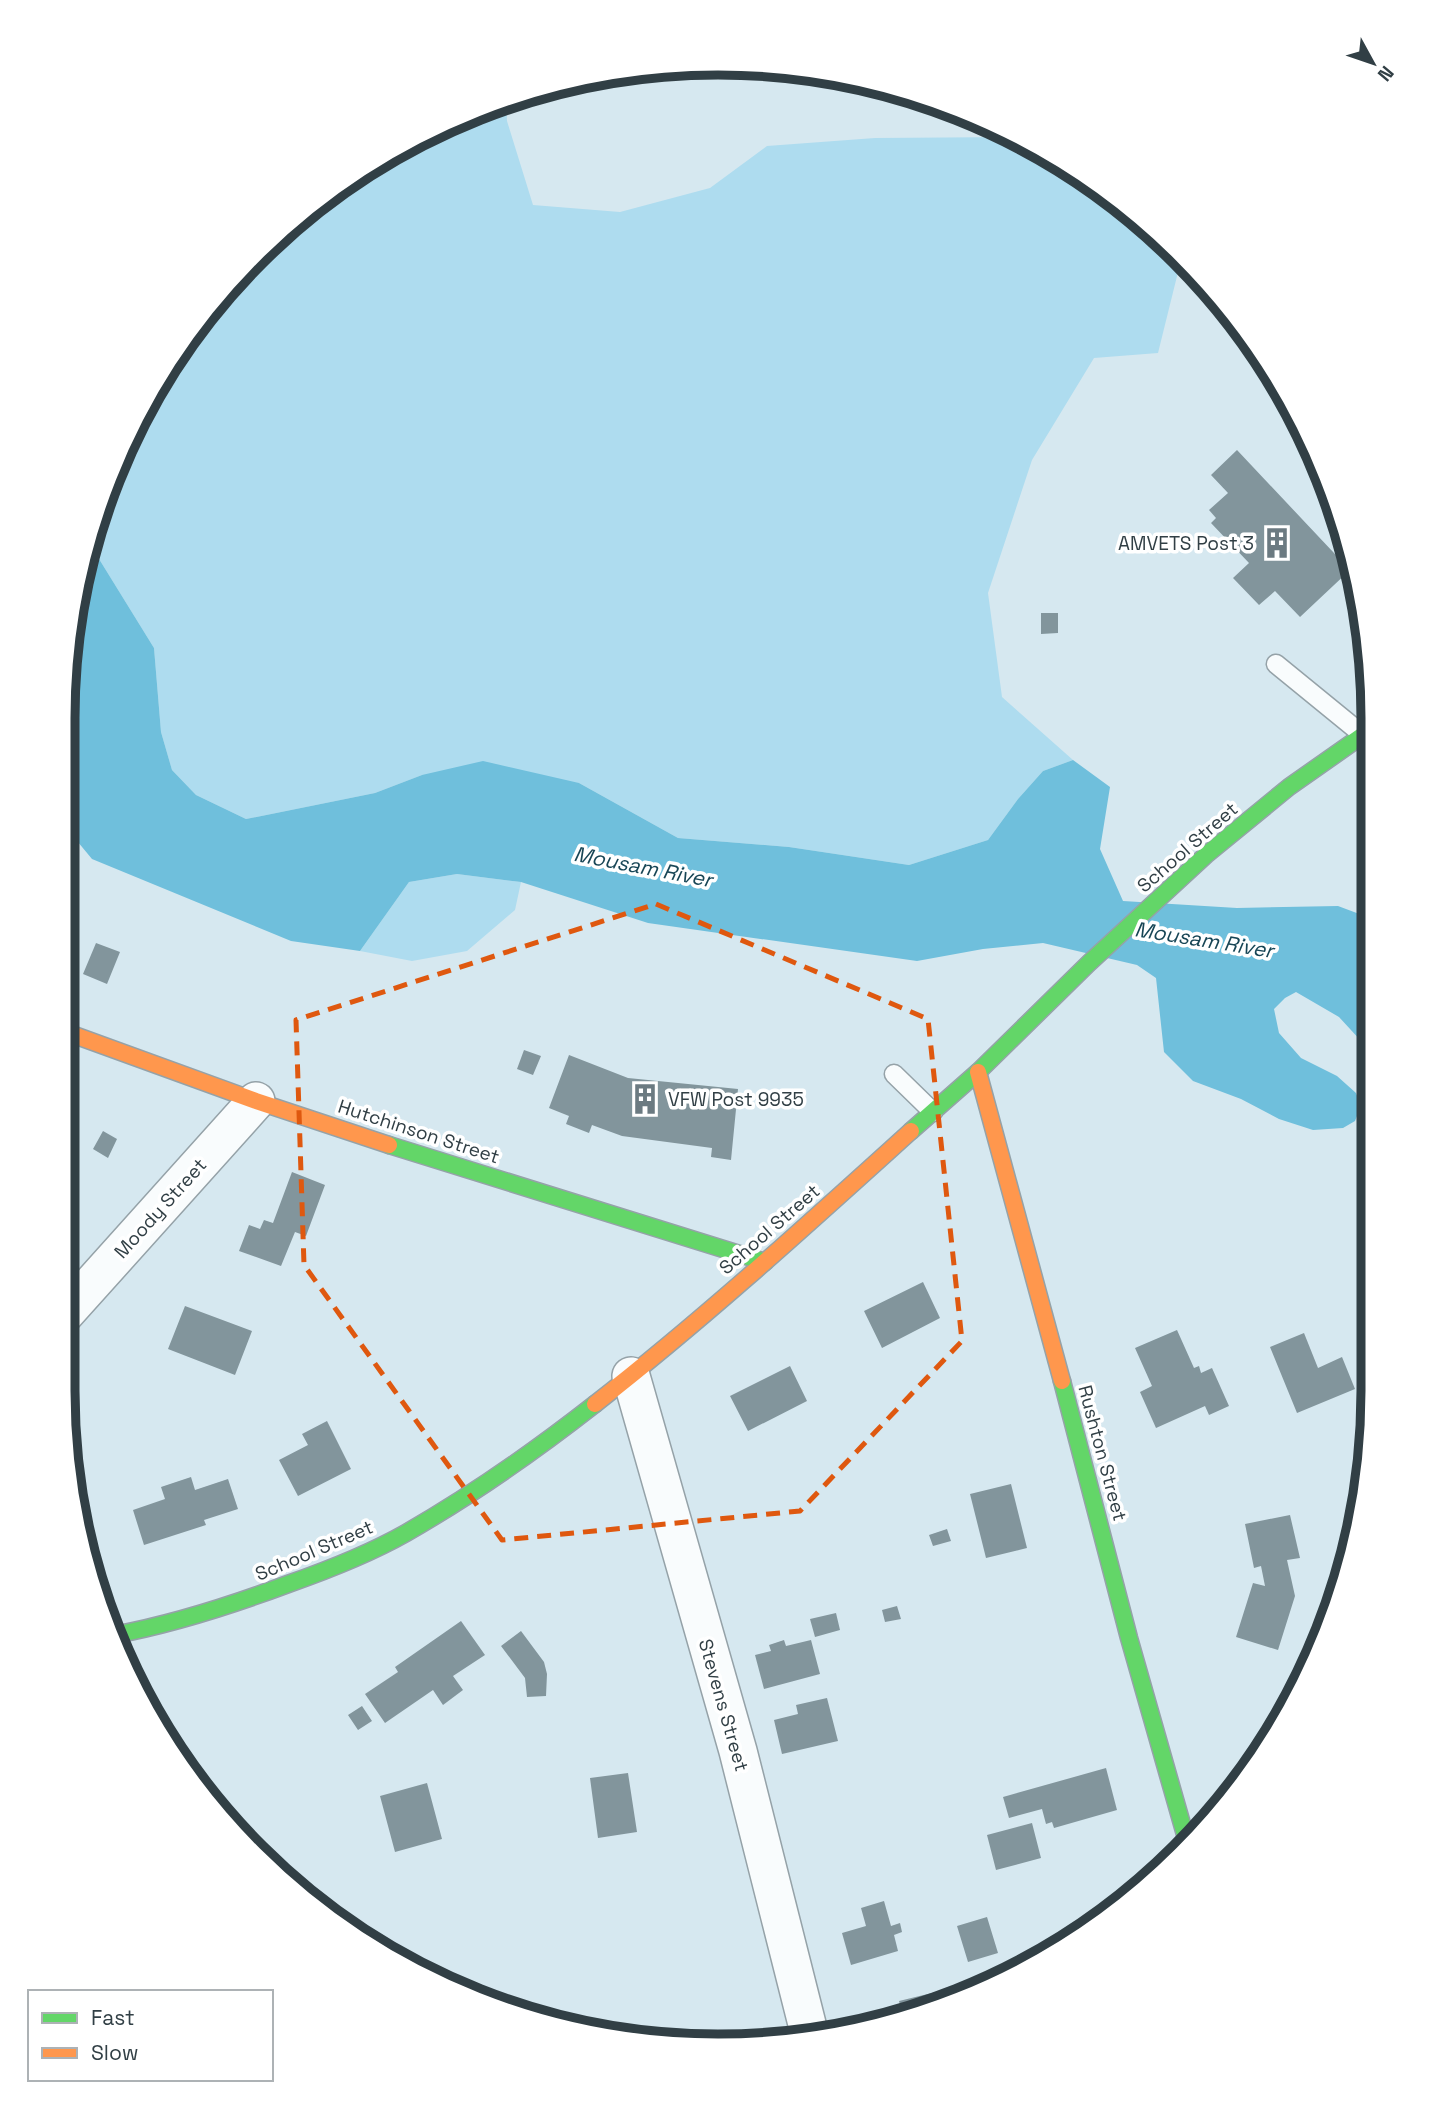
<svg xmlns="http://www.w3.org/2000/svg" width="1436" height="2109" font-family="'Space Grotesk',sans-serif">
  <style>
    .green { fill: #aedcef }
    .water { fill: #6fbfdc }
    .building { fill: #82959c }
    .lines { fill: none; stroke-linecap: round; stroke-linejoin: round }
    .lane-casing { stroke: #95a2a8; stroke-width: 21 }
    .street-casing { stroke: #95a2a8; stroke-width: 40 }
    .fast-casing { stroke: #95a2a8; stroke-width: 19 }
    .slow-casing { stroke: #95a2a8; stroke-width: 19 }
    .lane { stroke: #f9fcfd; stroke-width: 18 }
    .street { stroke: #f9fcfd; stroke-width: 37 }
    .fast { stroke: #63d668; stroke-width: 16 }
    .slow { stroke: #ff974d; stroke-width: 16 }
    .marked { fill: none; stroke: #df580f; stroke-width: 5; stroke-dasharray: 14 9; stroke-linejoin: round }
    .labels { text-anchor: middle; stroke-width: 7; stroke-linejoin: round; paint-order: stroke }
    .poi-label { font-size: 19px; fill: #313f45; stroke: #fff; text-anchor: end }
    .street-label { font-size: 19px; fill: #313f45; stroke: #fff }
    .water-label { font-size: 21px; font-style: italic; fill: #184656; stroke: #fff }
    .rim { fill: none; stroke: #313f45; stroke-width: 9 }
  </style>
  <rect width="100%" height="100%" fill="#d6e8f0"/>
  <path class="green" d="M506 101 507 121 533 205 620 212 710 188 767 146 875 138 1014 137 1082 173 1182 256 1158 353 1094 358 1032 460 988 593 1002 697 1073 760 1043 771 1018 799 988 840 909 865 789 847 678 838 579 783 422 775 375 793 246 819 196 795 172 770 161 732 154 648 91 546 131 428 255 255 354 174 467 113Z
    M457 874 521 882 515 910 467 951 412 961 360 951 409 882Z"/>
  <path class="water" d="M91 546 154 648 161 732 172 770 196 795 246 819 375 793 422 775 483 761 579 783 678 838 789 847 909 865 988 840 1018 799 1043 771 1073 760 1110 787 1100 849 1123 901 1237 908 1338 906 1362 915 1373 922V1054L1339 1017 1296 992 1285 998 1274 1009 1279 1033 1301 1058 1337 1076 1356 1093 1361 1106 1355 1121 1343 1128 1313 1130 1279 1119 1241 1099 1193 1081 1164 1052 1156 978 1137 965 1043 943 983 949 917 961 648 923 521 882 457 874 409 882 360 951 291 941 92 859 63 824V718L76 591Z"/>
  <path class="building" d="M1237 450 1350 570 1300 617 1275 591 1259 605 1233 578 1249 563 1211 523 1216 518 1209 510 1228 493 1211 475Z
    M1041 613H1058V633L1041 634Z
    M63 923 78 930 71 945 77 947 73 956 63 952Z
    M96 943 120 952 107 984 83 974Z
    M524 1050 541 1056 533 1075 517 1069Z
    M569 1055 628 1078 738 1089 731 1160 711 1157 712 1148 622 1136 592 1125 589 1133 566 1124 569 1116 549 1108Z
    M103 1131 117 1139 108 1158 93 1149Z
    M292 1172 325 1185 306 1236 295 1232 281 1266 239 1251 249 1225 260 1229 264 1220 273 1223Z
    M923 1282 940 1318 882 1348 864 1311Z
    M185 1306 252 1331 235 1375 168 1349Z
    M1177 1330 1194 1368 1199 1366 1201 1373 1212 1368 1229 1406 1209 1415 1205 1406 1156 1428 1140 1392 1152 1386 1135 1348Z
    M1304 1333 1318 1368 1342 1357 1355 1389 1297 1413 1270 1347Z
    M790 1366 807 1401 748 1431 730 1396Z
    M327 1421 351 1469 298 1496 279 1460 308 1445 302 1434Z
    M191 1477 195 1490 228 1479 238 1509 204 1520 206 1525 144 1545 133 1510 165 1499 161 1487Z
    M1011 1484 1027 1548 986 1558 970 1494Z
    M1290 1515 1300 1558 1287 1560 1295 1596 1278 1650 1236 1637 1253 1583 1265 1586 1261 1566 1254 1568 1245 1524Z
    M947 1529 951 1541 933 1546 929 1535Z
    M897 1606 901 1619 885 1622 882 1610Z
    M836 1613 840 1630 815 1637 810 1619Z
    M461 1621 485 1655 453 1676 463 1690 443 1705 433 1690 385 1723 365 1694 398 1672 395 1667Z
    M521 1631 544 1662 547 1674 546 1696 527 1697 525 1678 501 1646Z
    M784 1640 786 1646 811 1640 820 1674 764 1689 755 1655 771 1651 769 1645Z
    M827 1698 838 1741 782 1754 774 1720 798 1714 796 1705Z
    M362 1706 372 1721 358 1730 348 1715Z
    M1106 1768 1117 1810 1054 1828 1052 1822 1046 1824 1042 1809 1009 1818 1003 1797Z
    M628 1773 637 1832 598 1838 590 1778Z
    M427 1783 442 1839 395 1852 380 1796Z
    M1032 1823 1041 1858 996 1870 987 1835Z
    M884 1901 891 1926 900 1923 902 1932 894 1935 898 1951 851 1965 842 1933 866 1926 861 1908Z
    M987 1917 998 1953 968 1962 957 1926Z
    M936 1992 938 1999 902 2012 899 2001Z"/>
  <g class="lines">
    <defs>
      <path id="lane" d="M1276 664 1363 735
        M894 1074 933 1112"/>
      <path id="street" d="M63 1316 256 1101
        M631 1376 738 1751 810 2036"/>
      <path id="fast" d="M911 1131 978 1072 1089 963 1206 855 1289 787 1373 728
        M389 1145 765 1262
        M1062 1381 1129 1638 1188 1845
        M114 1635C173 1624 232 1605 288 1584 328 1570 369 1554 406 1533 472 1495 535 1451 595 1404"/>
      <path id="slow" d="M63 1031 256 1101 389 1145
        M978 1072 1062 1381
        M595 1404C705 1318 808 1224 911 1131"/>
    </defs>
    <use href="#lane" class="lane-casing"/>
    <use href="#street" class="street-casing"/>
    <use href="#fast" class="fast-casing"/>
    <use href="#slow" class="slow-casing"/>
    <use href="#lane" class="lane"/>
    <use href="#street" class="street"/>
    <use href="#fast" class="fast"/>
    <use href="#slow" class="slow"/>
  </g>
  <path class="marked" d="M656 904 928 1019 962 1341 800 1511 502 1540 304 1265 296 1020Z"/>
  <defs>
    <symbol id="building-bare" viewBox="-9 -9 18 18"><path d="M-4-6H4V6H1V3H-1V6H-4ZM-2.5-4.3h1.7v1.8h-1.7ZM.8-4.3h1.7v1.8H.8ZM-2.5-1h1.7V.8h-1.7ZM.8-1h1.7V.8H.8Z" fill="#6b7a81" stroke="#fff" stroke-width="2.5" paint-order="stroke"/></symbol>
  </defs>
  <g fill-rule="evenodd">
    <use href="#building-bare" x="1255" y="521" width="44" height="44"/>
    <use href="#building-bare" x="623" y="1077" width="44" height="44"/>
  </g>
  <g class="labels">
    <g class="poi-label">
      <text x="1254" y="550">AMVETS Post 3</text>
      <text x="668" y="1106" text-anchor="start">VFW Post 9935</text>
    </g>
    <g class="street-label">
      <text transform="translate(1187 847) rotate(-41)" y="7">School Street</text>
      <text transform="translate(419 1131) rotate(18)" y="7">Hutchinson Street</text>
      <text transform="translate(160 1208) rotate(-48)" y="7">Moody Street</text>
      <text transform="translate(769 1229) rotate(-41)" y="7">School Street</text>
      <text transform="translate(1103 1453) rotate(75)" y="7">Rushton Street</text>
      <text transform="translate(314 1550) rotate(-23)" y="7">School Street</text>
      <text transform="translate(724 1705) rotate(74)" y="7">Stevens Street</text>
    </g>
    <g class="water-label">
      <text transform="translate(643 867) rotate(11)" y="7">Mousam River</text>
      <text transform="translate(1204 940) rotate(9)" y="7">Mousam River</text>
    </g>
  </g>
  <path d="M0 0H1436V2109H0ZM718 75H718A643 643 0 0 1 1361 718V1391A643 643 0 0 1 718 2034H718A643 643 0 0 1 75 1391V718A643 643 0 0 1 718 75Z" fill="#fff" fill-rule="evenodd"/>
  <path class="rim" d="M718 75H718A643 643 0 0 1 1361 718V1391A643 643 0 0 1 718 2034H718A643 643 0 0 1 75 1391V718A643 643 0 0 1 718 75Z"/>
  <rect x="28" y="1990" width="245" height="91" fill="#ffffff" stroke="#adb2b5" stroke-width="2"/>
  <rect x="42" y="2013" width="35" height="10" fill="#63d668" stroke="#adb2b5" stroke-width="2"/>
  <text x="91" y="2025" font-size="21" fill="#313f45">Fast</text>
  <rect x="42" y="2048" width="35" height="10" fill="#ff974d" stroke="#adb2b5" stroke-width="2"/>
  <text x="91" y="2060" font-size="21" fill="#313f45">Slow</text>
  <g transform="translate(1373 63) rotate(130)" stroke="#ffffff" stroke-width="5" paint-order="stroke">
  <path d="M0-5L12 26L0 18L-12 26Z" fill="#313f45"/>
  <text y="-10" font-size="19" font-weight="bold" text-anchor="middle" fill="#313f45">N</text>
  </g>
</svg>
